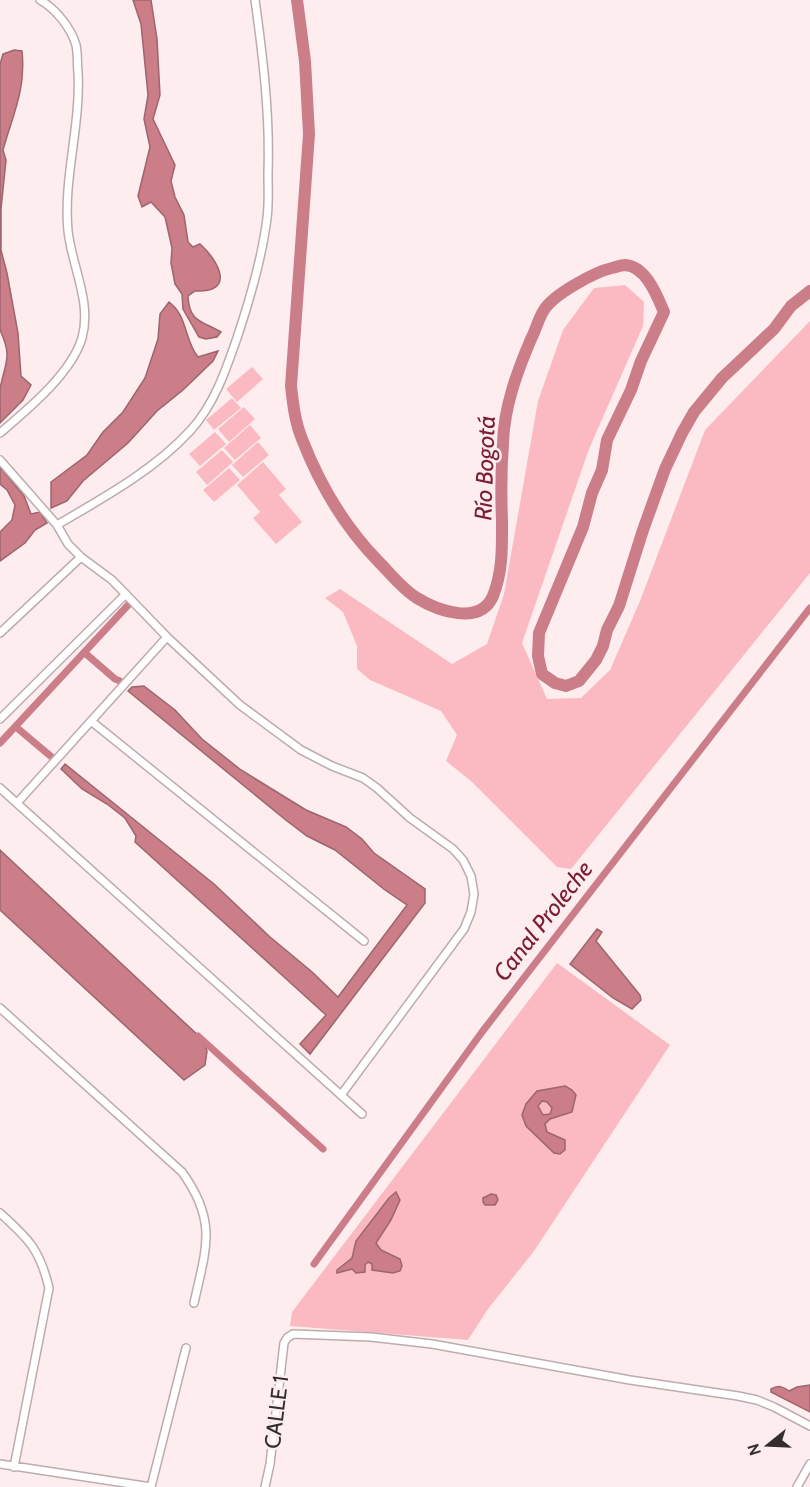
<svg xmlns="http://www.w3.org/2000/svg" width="810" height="1487" font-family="Cabin,sans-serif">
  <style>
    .green { fill: #fbbac2 }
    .water { fill: #cb7d88; stroke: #9d656d; stroke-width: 1.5; fill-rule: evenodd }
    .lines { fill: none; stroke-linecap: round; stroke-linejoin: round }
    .canal { stroke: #cb7d88; stroke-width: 7 }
    .river { stroke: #cb7d88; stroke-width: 12 }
    .street-casing { stroke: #bcacad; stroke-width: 10 }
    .street { stroke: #fff; stroke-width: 7 }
    .labels { text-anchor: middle; stroke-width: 5; stroke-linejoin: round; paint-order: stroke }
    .street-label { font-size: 22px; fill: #332d2d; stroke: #feedef }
    .water-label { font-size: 24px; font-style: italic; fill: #7b1e35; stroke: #feedef }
  </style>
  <rect width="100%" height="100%" fill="#feedef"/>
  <path class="green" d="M625 285 644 302 643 326 589 449 522 643 547 699 581 698 610 670 640 601 705 430 810 321V573L571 869 557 867 471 781 446 761 457 735 441 711 370 680 357 669V646L343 612 325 598 340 589 452 664 487 644 504 594 538 401 563 330 594 288Z
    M252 367 263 379 237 402 226 389Z
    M232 398 241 408 214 430 206 420Z
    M244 407 255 419 229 442 218 429Z
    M250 425 261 438 235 460 224 448Z
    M215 432 226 444 200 466 189 454Z
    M258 442 269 455 243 477 232 465Z
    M222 450 233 462 207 485 196 472Z
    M263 462 286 489 279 495 302 522 276 544 253 518 260 512 237 485Z
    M229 468 240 480 214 502 203 490Z
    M557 963 670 1045 534 1251 488 1309 468 1340 290 1326 292 1312Z"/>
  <path class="water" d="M133 0H151L157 39 160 95 153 119 175 165 171 181 175 197 184 215 188 242 193 247 200 244C219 261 236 293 195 291L188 296C189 323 203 321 221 332L217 337 206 339 199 337 183 309 182 294 175 284 171 263 172 248 165 217 151 202 142 207 138 196 150 147 144 119 148 95 141 24Z
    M14 50 22 51C26 90 13 114 3 150L6 160 1 209V250L7 273 18 333 21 376 31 385 23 400 0 423C0 412 0 400 0 389 5 362 13 358 0 330V64L3 54Z
    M169 302C188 316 184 340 198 357L218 351 213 361 183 390 157 411 128 443 83 481 67 501 51 508V482L87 455 103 432 123 412 145 378 158 339 160 314Z
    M0 467 24 496 31 514 40 512 47 523 35 530 25 543 0 561V532L12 520 15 505 7 490 0 484Z
    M144 686 175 710 202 739 241 770 306 810 346 827 362 839 374 853 425 889V903L310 1054 300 1044 326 1015 135 842 136 836 125 818 107 804 82 789 61 769 65 764 214 884 270 937 311 971 338 997 407 905 385 890 335 850 307 836 287 821 128 691 132 687Z
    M0 850 203 1040 207 1051 205 1065 184 1080 0 910Z
    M597 929 602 932 596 941 640 995 641 1000 632 1009 613 998 570 964Z
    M565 1086 572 1090 576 1095 572 1112 550 1119 545 1124 547 1132 565 1140V1150L560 1154 554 1153 526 1126 522 1115 526 1104 537 1091ZM542 1101 547 1102 552 1108 550 1114 543 1115 538 1106Z
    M396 1192 400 1200 391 1220 376 1243 381 1250 400 1259 402 1266 400 1271 393 1273 372 1270V1264L368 1262 365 1265V1272L356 1273 352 1269 337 1273V1270L352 1258 356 1241 389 1198Z
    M491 1194 496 1195 498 1200 495 1205H485L483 1202V1198Z
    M810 1385V1412L771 1392V1389C778 1385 783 1386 789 1391L797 1387Z"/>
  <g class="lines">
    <path class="canal" d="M85 653 115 679 120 681
      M16 727 54 759
      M0 743 130 603
      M198 1036 323 1149
      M314 1264 482 1032 810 608"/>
    <path class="river" d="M297 0 305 61 309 134 291 386C293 404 295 422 302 439 319 483 345 527 378 561 390 573 402 589 417 598 438 611 480 626 493 596 503 571 502 546 502 520 501 495 501 469 503 443 504 407 517 372 531 339 536 330 538 319 544 310 553 295 594 272 612 268 616 267 621 265 625 265 646 266 657 296 664 312L641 361 631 390 607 440 602 470 592 493 583 527 539 633 538 656 542 674 555 683 566 686 579 681 596 660 603 646 607 630 619 606 643 530 665 469 682 433 694 412 722 378 774 329 791 306 810 291"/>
    <defs>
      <path id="street" d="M0 433C28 409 71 374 82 338 92 302 72 267 68 231 63 178 81 126 78 72 77 64 78 54 76 45 71 28 56 9 40 0
        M0 460 57 525 68 544 81 557 112 580 167 637 240 705 301 750 332 766 363 778 377 788 410 818 453 849 463 860 471 876 474 894 471 912 464 929 341 1095
        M57 525C103 498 153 471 190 431 214 405 226 370 237 338 250 299 262 259 267 218 269 204 268 188 268 173 270 115 263 57 255 0
        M0 633 81 557
        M0 719 126 594
        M91 721 364 941
        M0 788 362 1114
        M17 803 167 637
        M0 1008 182 1172C218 1222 206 1248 194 1303
        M0 1213C29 1239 40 1250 49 1288L14 1467
        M0 1464 151 1487
        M151 1487 186 1348
        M265 1487 270 1464 284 1343 287 1338 293 1334 371 1337 432 1344 630 1380 738 1396 757 1400 774 1407 810 1426
        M797 1487 810 1464"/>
    </defs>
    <use href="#street" class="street-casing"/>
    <use href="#street" class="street"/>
  </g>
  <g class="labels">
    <g class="street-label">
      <text transform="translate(276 1412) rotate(-83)" y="8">CALLE 1</text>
    </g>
    <g class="water-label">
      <text transform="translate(485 468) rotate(-88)" y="8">Río Bogotá</text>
      <text transform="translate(543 921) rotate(-52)" y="8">Canal Proleche</text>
    </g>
  </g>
  <g transform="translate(768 1445) rotate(252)" stroke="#feedef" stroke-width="4.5" paint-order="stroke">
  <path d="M0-4.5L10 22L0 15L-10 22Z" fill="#332d2d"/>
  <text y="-9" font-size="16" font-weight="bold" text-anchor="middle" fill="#332d2d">N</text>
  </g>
</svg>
